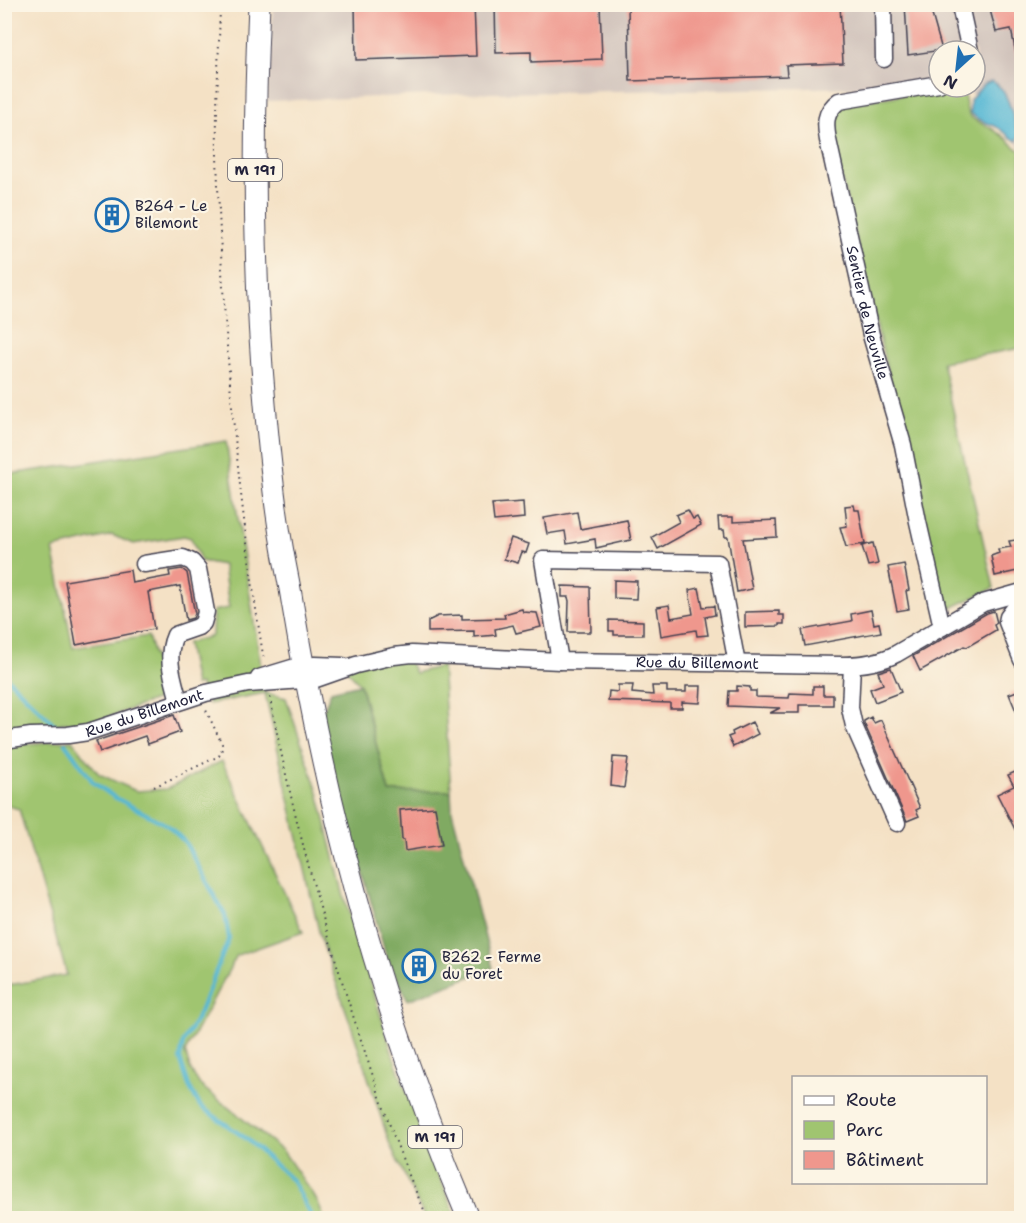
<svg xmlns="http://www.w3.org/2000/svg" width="1026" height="1223" font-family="'Shantell Sans',sans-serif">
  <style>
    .industrial { fill: #cfc1ba }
    .green { fill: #a0c570; stroke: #617456; stroke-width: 1.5 }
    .forest { fill: #80aa62; stroke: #51664e; stroke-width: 1.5 }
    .water { fill: #55b7d4; stroke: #3c6c88; stroke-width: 1.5 }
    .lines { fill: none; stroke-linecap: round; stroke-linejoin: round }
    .stream { stroke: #55b7d4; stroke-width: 4 }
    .building { fill: #ef978d }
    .minor-casing { stroke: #423f50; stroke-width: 19 }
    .major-casing { stroke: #423f50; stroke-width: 23 }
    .path { stroke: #423f50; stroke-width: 2; stroke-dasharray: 1.5 4.5; stroke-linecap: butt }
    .minor { stroke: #fff; stroke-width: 16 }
    .major { stroke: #fff; stroke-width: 21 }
    .labels { text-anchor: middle; stroke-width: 4.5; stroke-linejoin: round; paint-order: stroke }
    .shield { fill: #fcf5e5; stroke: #63616e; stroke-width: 1.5 }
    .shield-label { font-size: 14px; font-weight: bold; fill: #22223b }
    .poi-label { font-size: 15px; fill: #22223b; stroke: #fcf5e5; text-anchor: start }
    .street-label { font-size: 15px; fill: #22223b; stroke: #fcf5e5 }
  </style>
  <rect width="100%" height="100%" fill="#fcf5e5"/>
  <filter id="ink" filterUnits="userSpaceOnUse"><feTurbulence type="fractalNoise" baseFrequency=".0167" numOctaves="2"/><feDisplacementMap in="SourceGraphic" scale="12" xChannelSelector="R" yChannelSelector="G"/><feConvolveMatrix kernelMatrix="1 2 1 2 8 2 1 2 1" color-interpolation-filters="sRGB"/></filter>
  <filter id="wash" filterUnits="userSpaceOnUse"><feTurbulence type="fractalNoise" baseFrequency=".008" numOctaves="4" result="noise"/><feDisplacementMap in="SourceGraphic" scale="24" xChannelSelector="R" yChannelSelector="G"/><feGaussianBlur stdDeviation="1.35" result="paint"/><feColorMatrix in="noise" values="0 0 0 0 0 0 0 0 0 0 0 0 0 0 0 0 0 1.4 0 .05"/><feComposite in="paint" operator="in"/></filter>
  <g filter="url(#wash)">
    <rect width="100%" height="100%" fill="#f4e1c5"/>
    <path class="industrial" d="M273 5H1021V148L965 87H975V51H939V86L488 93 267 101Z"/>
    <path class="green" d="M956 87H964C966 128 973 114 1000 134 1008 139 1014 146 1021 152V348L942 362 994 588 944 611 831 133 833 114 843 104Z
      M226 441 265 693 286 698 318 792 344 897 393 1055 429 1153 457 1218H425L390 1145 351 1025 320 936 265 693 209 704 200 684 195 685 187 643 212 636 213 611 229 608 223 565 201 561 191 538 184 536 133 544 112 535 53 549 73 648 148 636 166 696 90 724 61 723 51 730H5V475Z
      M402 647 415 673 442 666 451 791 389 792 360 684 335 657Z
      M72 740 99 774 136 791 167 789 222 761 303 932 237 955 185 1052 191 1071 200 1085 283 1151 318 1202 324 1218H5L4 986 67 975 19 809 5 805V746Z"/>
    <path class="forest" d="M360 684 389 792 451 791 452 811 493 968 408 1000 387 959 320 720 331 691Z"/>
    <path class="water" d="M991 81C1010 88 1012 119 1019 136L1017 141C1010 138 1006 133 1000 129 989 122 980 123 970 113V100L984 84Z"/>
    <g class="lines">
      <path class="stream" d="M4 675 55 725
        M65 743 93 782 114 797 167 825 185 842 225 915 229 938 200 1012 183 1043 180 1059 189 1086 200 1106 248 1140 293 1181 312 1218"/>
    </g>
    <g id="blocks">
      <path class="building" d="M355 4H474L476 56 356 60Z
        M495 4H600L602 59 531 62V52L496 53Z
        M631 4H840L843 63 786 65 787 76 630 81 628 7Z
        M905 4H929L942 50 908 55Z
        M1016 4H1022V59H1017L1011 29 996 32 990 10Z
        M523 502 524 518 494 521 492 504Z
        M854 505 855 510H859L865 544 846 547 840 527 847 526 845 506Z
        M688 510 693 519 697 517 701 525 658 549 652 537 679 522 676 515Z
        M577 512 580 529 627 520 631 540 596 548 595 539 567 544 565 531 547 534 544 518Z
        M718 517H733V522L776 520 777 537 743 539 752 589 737 592 728 537H725L724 530H719Z
        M511 538 529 544 526 553 522 552 518 563 504 559Z
        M1022 539V570L995 576 991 556 999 553 998 549 1011 547 1009 541Z
        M873 543 878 564 868 566 862 546Z
        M904 564 909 590 906 591 909 609 897 611 888 567Z
        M182 569 187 573 195 614 193 618 186 620 180 586 148 592 154 629 76 645 65 581 130 570 132 583 170 576 169 571Z
        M614 580 637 581 636 599 614 598Z
        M562 586 590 587 591 632H568L569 601 568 597H562Z
        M699 588 703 607 714 606 715 615 705 617 708 635 697 636 696 630 661 636 657 607 669 605 671 618 693 614 689 590Z
        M522 609 523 612 537 613 541 627 516 633 513 625 495 629 496 635 474 637V631L428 632V621L438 616 462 615V619L505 618 504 614Z
        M871 610 874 624 879 623 881 632 805 646 802 630 852 621 851 614Z
        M779 611V615H784V624H779V626L745 627V612Z
        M994 611 997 623 994 625 996 630 967 647 964 646 920 671 913 656 987 613Z
        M609 620 643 621V635H614V631H609Z
        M891 668 901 692 875 702 870 689 883 684 878 672Z
        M618 685H633L632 693 653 695 652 686H667V692H686V686H701L700 703 682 702V708H670V703L608 701 609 691 618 692Z
        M737 686 750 687V691H756V697L789 698 790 693 813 694V686H823V695H833V705H799V713H770L780 708 728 706 729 691H737Z
        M1022 689V723H1021L1009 694Z
        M174 715 180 732 148 744 145 736 100 752 96 741Z
        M871 717 874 723 881 720 920 808 916 810 919 816 907 821 864 723V721Z
        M752 722 758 734 733 747 728 737 733 735 732 732Z
        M613 757 628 758 624 788 611 786Z
        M1022 769V843L997 794 1014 786 1008 775Z
        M435 807 442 845 405 851 404 840H402L400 810Z"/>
    </g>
  </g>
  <g filter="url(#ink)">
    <use href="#blocks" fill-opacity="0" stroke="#423f50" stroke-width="1.5"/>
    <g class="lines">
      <defs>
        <g id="minor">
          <path d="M883 4 884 59"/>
          <path d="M961 10 970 51"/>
          <path id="s1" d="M939 84 839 101C824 112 825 124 828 140L871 335 903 445 918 522 942 627"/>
          <path d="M144 564 183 558 192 562 198 569 206 612 203 623 198 627 175 635C165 657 173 678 179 701"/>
          <path d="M1014 609 1008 617 1007 622 1022 660"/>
          <path d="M560 661 543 560 718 563 737 664"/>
          <path d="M852 665 850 708 854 726 897 823"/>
          <path d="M259 678 292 668 315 665 343 666"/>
          <path id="s2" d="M4 740 31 736 68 735 88 732 206 693 248 684 316 679 356 665 394 656 412 654 560 661 842 665C861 665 879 663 896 654L983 603 1022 592"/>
        </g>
        <path id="major" d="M259 4C253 138 253 271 265 404 269 449 273 495 281 540 284 561 289 581 292 601 327 814 384 1020 468 1218"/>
      </defs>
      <use href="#minor" class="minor-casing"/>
      <use href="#major" class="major-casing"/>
      <path class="path" d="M220 4C219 54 216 105 217 155 222 324 237 494 264 661
        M270 697C291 810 322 921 358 1031 379 1094 399 1158 428 1218
        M154 787 219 756 222 749V744L205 708"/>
      <use href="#minor" class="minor"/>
      <use href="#major" class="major"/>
    </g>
  </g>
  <defs>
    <symbol id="building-ring" viewBox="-11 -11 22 22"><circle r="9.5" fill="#fcf5e5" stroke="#1f6fb2" stroke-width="1.5"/><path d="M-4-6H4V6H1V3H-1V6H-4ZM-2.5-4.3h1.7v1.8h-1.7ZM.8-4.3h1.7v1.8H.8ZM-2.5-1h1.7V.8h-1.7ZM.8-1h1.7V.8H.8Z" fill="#1f6fb2"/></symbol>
  </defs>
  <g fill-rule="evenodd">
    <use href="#building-ring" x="93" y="196" width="38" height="38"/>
    <use href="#building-ring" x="400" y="947" width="38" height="38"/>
  </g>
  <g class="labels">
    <g class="shield">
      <rect x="228" y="159" width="54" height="22" rx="4.5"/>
      <rect x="408" y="1126" width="54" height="22" rx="4.5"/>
    </g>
    <g class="shield-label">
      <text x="255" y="175">M 191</text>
      <text x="435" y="1142">M 191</text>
    </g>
    <g class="poi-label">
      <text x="135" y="211">B264 - Le<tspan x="135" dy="17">Bilemont</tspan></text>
      <text x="442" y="962">B262 - Ferme<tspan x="442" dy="17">du Foret</tspan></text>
    </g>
    <g class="street-label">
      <text dy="5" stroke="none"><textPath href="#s1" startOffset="322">Sentier de Neuville</textPath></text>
      <text dy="5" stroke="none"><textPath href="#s2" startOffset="705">Rue du Billemont</textPath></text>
      <text dy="5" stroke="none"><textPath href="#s2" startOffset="144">Rue du Billemont</textPath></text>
    </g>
  </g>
  <rect width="1026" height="1223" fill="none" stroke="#fcf5e5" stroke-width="24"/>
  <rect x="792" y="1076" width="195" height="108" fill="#fcf5e5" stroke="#a5a1a1" stroke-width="1.5"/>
  <rect x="804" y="1096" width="30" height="9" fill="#ffffff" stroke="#a5a1a1" stroke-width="1.5"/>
  <text x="846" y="1106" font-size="18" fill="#22223b">Route</text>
  <rect x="804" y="1121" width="30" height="18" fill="#a0c570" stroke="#a5a1a1" stroke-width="1.5"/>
  <text x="846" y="1136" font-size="18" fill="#22223b">Parc</text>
  <rect x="804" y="1151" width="30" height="18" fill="#ef978d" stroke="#a5a1a1" stroke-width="1.5"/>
  <text x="846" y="1166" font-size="18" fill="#22223b">Bâtiment</text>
  <g transform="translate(957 69) rotate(207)"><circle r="28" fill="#fcf5e5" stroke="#a5a1a1" stroke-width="1.5"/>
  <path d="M0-4.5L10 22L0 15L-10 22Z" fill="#1f6fb2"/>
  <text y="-9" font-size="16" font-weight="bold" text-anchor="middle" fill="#22223b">N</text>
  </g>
</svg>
